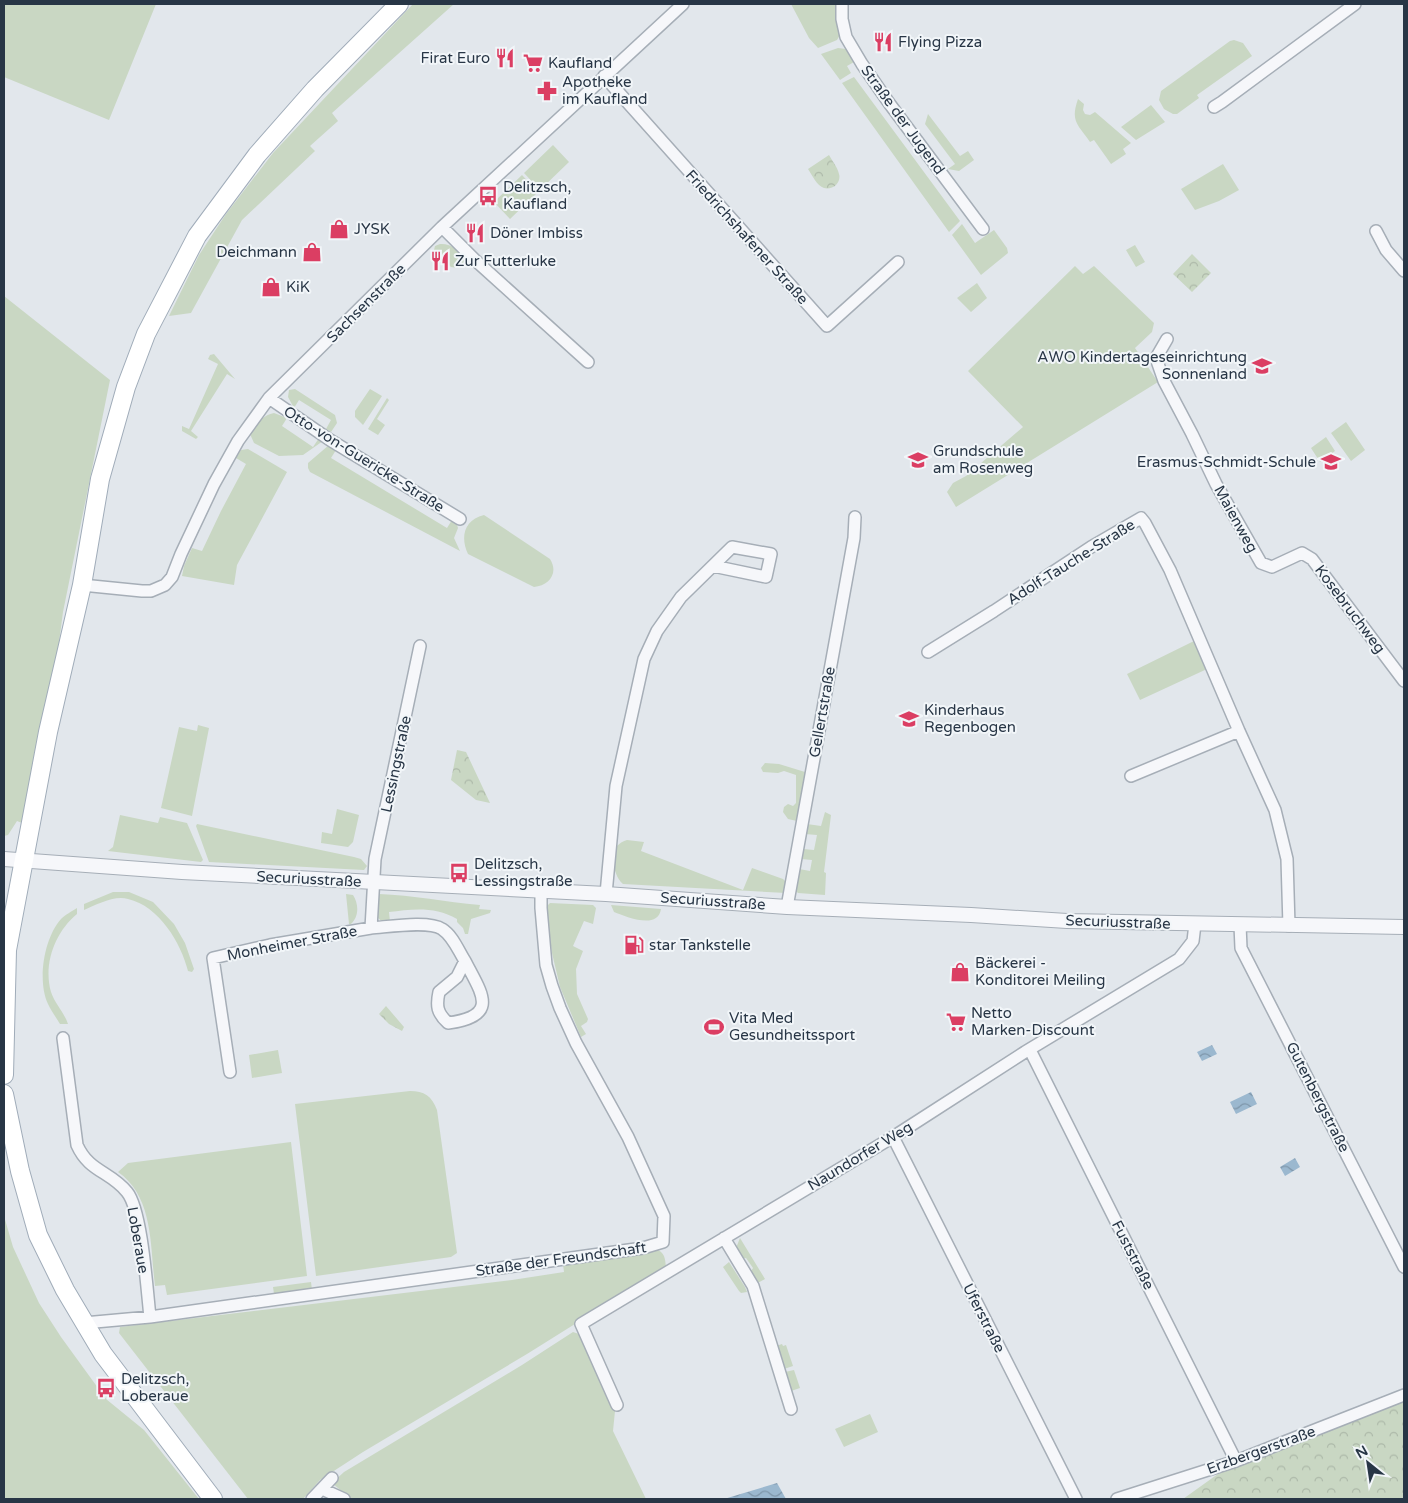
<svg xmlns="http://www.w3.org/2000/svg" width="1408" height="1503" font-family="'Varela Round',sans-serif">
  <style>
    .grass { fill: #c9d7c3 }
    .park { fill: url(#park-crowns) }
    .water { fill: url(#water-waves) }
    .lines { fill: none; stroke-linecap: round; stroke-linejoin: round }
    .minor-casing { stroke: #a6aeb7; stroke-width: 14 }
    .tertiary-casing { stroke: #a6aeb7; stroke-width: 16 }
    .primary-casing { stroke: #a0acb9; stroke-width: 20 }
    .minor { stroke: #f6f7fa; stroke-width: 11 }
    .tertiary { stroke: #f6f7fa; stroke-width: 14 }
    .primary { stroke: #fff; stroke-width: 18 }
    .labels { text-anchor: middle; stroke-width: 4; stroke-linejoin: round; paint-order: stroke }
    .poi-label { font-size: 15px; fill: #283646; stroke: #f2f6f9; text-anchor: start }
    .street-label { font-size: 15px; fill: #283646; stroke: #f2f6f9 }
  </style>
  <defs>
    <pattern id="park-crowns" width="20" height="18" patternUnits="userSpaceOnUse" patternTransform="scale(1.25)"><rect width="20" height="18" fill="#c9d7c3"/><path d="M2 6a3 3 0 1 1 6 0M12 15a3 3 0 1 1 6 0" fill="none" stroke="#adb9a9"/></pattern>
    <pattern id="water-waves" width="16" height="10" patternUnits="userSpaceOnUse" patternTransform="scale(1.25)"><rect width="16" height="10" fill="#9bb8cf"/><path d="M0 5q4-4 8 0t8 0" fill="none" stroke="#7e96aa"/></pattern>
  </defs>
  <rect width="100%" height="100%" fill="#e2e7ec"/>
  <path class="grass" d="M4 4H156L109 120 4 77Z
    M413 4H454L332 113 338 121 310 146 315 151 242 220 191 313 169 316 199 255 226 214 273 153Z
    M791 4H835L840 35 837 40 818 48 809 38Z
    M1234 40 1243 43 1252 56 1197 95 1199 98 1177 114H1173L1164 109 1159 100 1161 91 1230 41Z
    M838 48 846 49 854 62 847 66 851 73 840 80 821 54Z
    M854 77 960 221 949 232 842 83Z
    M1078 99 1084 104 1083 110 1085 114 1090 115 1095 112 1131 143 1123 149 1126 154 1111 164 1094 140 1090 142C1078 124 1070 122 1078 99Z
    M1151 105 1165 122 1136 140 1121 127Z
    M928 114 960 156 968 151 974 160 959 171 948 169 955 164 925 124Z
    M553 145 569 162 540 190 524 173Z
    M1223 164 1239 190 1219 201 1195 210 1181 189Z
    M522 175 538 192 510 219 494 202Z
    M962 224 975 243 994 230 1007 248 1008 253 981 275 952 235Z
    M440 244C452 243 458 251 467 260L457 268 451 267 434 250 435 246Z
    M1135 245 1145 262 1136 267 1126 250Z
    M1075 266 1083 274 1094 266 1154 323 1152 332 1135 348 1158 382 956 507 947 492 953 483 966 476 1023 427 968 371Z
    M977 283 987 298 971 312 957 298Z
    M4 296 110 380 63 612 53 688 22 823 17 821 8 835 4 836Z
    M214 354 235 379 227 374 191 431 198 437 196 439 182 431V426L189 429 218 364 208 359 210 355Z
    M295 389 335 415 337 423 331 432 326 429 331 420 299 400 294 408 288 397 289 390Z
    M370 389 382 396 363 425 355 417V411Z
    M387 398 389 400 377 419 385 425 378 435 368 429Z
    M274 413 287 418 282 426 313 447 319 438 323 441 303 455 279 456 254 443 250 434C257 424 261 416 274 413Z
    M1346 422 1365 450 1351 461 1331 433Z
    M1326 437 1335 451 1320 462 1311 448Z
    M329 445 336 450 331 458 447 528 452 520 456 522 458 528 454 538 460 551 310 472 308 468V463Z
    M248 449 287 472 237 565 234 585 182 576 184 566 192 548 202 551 221 511 246 464 236 458 241 450Z
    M484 515 550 559C559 573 549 586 534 587L468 554C460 537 464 520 484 515Z
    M1194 641 1207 669 1140 700 1127 674Z
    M198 725 209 728 192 816 161 808 179 727 197 731Z
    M765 763 779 764 805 772 797 821 788 819 783 812 784 807 788 804 793 806 796 803V775L784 771 778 773 763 772 761 768Z
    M337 809 359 815 353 842 348 847 321 843 322 832 332 834Z
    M825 812 831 815 824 872 826 873 825 895 798 893 795 890 799 869 810 871 812 860 801 859 803 849 814 850 817 835 805 834 807 824 821 826Z
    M120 815 158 823 160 817 187 823 203 860 201 862 108 851 113 847Z
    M197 824 354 857 361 859 367 866 364 870 209 862 196 826Z
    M627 840 644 842 641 851 743 890 752 868 783 879 788 884 786 893 623 884C614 877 610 856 617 846 620 843 623 841 627 840Z
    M113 892H129L153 902 174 924 185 943 194 969 192 972 188 971C181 943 159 906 128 899 114 895 96 905 84 910V904Z
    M346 894 353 895C359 904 359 917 351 924H349Z
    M379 894C413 895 445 902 480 905L479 909 491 910 490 913 471 919 468 934H465L463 928 457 922V919C435 906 412 909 389 912L390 922C374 925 372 904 379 894Z
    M550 903 593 905 596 908 593 924 584 921 573 946 583 951 576 969 577 994 588 1019 587 1022 581 1026 586 1034 581 1037 560 987 552 953 546 907Z
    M611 905 661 909C658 930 627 917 614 912Z
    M77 908V914C55 932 43 964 51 992 55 1004 64 1012 68 1024H60C56 1017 51 1011 48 1004 37 981 44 938 61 919 65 915 72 911 77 908Z
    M278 1050 282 1073 252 1078 249 1055Z
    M410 1091C424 1091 432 1096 437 1110L457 1253 451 1257 316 1276 295 1104Z
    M291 1142 307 1276 167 1295 165 1285 155 1286C150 1247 154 1197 118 1172L128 1163Z
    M4 1216 13 1247 39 1303 61 1337 106 1399 144 1430 199 1499H4Z
    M740 1238 765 1279 756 1284 750 1273 753 1268 746 1258 740 1259 736 1248Z
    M655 1249C665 1252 665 1258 666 1267L527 1354 363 1452 320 1480 303 1499H248L119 1333 120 1327 512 1280 564 1272 563 1264Z
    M729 1262 745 1287 747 1292 741 1293 739 1291 723 1267Z
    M311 1282 312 1290 274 1294 273 1287Z
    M573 1332 579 1334 615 1411 613 1431 646 1499H351L332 1483 344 1472 522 1365Z
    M782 1344 783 1346 786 1345 793 1366 784 1369 776 1346Z
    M794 1370 800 1388 791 1391 785 1372Z
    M870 1414 878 1432 844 1447 835 1429Z"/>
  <path class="park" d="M829 155C834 164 845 176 836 185 833 188 828 189 824 188 817 186 812 175 808 169Z
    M1192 254 1211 273 1192 292 1173 274Z
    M457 750 466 752 490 803 476 800 451 780Z
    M386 1006 404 1027 402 1031 389 1024 379 1014Z
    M1404 1395V1499H1183L1236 1461Z"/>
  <path class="water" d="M1212 1045 1217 1054 1202 1061 1197 1052Z
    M1251 1092 1257 1104 1236 1114 1230 1102Z
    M1295 1158 1300 1167 1285 1176 1280 1167Z
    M777 1483 786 1499H724Z"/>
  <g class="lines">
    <defs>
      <path id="minor" d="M842 4V19L846 37 862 64 889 103 983 229
        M604 76 827 326 898 262
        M1214 107 1222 102 1355 4
        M442 227 475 260 588 362
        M1376 231 1386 250 1404 271
        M1167 339 1156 358 1164 381 1192 434 1216 484 1261 563 1272 567 1302 553 1312 559 1404 681
        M269 398 330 440 460 519
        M82 585 142 591H151L165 585 172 577 181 554 214 484 238 441 269 398 442 227 683 4
        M928 652 994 611 1091 547 1141 518 1145 523 1170 570 1239 731 1275 810 1287 859 1289 926
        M1131 776 1239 731
        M606 894 616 786 644 659 657 631 681 597 732 547 771 554 766 577 713 566
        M787 907 854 538 855 517
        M1240 925 1241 948 1404 1267
        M371 928C387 927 429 920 442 929 453 936 458 950 465 961L457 977 439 992C436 1006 437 1013 448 1023 500 1016 482 994 465 961
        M63 1038 77 1145C89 1172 110 1171 127 1192 142 1210 147 1291 150 1317
        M1030 1050 1236 1461
        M230 1072 213 958 270 945 371 928 375 859 420 646
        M893 1137 1076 1499
        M724 1238 753 1286 791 1409
        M84 1323 150 1317 643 1248 663 1242 664 1216 628 1137 576 1043 560 1008 552 986 546 965 541 908V891
        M617 1405 581 1324 893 1137 1025 1052 1179 959 1193 941 1195 924
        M322 1489 344 1499
        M312 1499 332 1478
        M1117 1499 1236 1461 1404 1395"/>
      <path id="tertiary" d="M4 859 182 872 606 894 787 907 971 915 1067 921 1404 927"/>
      <path id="primary" d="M4 1075 7 950 48 732 82 585 100 479 126 387 146 334 197 236 257 155 315 89 399 4
        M4 1094 20 1171 38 1235 65 1290 103 1354 213 1499"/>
    </defs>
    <use href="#minor" class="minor-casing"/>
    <use href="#tertiary" class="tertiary-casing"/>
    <use href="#primary" class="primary-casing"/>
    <use href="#minor" class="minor"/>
    <use href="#tertiary" class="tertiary"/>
    <use href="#primary" class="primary"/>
  </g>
  <defs>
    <symbol id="restaurant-bare" viewBox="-9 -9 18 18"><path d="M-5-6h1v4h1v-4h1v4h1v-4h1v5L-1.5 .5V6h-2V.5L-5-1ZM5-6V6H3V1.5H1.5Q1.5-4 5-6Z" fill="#db3e63" stroke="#f2f6f9" stroke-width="2.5" paint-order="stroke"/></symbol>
    <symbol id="supermarket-bare" viewBox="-9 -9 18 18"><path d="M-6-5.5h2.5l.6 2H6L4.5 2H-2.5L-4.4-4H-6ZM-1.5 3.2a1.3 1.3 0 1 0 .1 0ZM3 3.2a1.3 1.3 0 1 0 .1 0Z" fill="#db3e63" stroke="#f2f6f9" stroke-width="2.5" paint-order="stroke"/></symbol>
    <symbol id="pharmacy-bare" viewBox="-9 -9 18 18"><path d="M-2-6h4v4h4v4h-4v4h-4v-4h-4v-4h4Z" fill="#db3e63" stroke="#f2f6f9" stroke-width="2.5" paint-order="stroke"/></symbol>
    <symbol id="bus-bare" viewBox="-9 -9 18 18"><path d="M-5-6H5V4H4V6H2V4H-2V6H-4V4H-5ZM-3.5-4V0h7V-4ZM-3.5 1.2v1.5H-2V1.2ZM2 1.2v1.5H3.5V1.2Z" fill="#db3e63" stroke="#f2f6f9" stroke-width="2.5" paint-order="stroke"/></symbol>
    <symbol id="shop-bare" viewBox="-9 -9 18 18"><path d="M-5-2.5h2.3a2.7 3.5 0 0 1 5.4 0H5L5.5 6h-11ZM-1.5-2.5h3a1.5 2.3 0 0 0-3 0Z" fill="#db3e63" stroke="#f2f6f9" stroke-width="2.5" paint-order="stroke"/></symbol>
    <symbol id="school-bare" viewBox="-9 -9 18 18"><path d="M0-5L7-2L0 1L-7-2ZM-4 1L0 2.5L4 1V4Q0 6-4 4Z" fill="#db3e63" stroke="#f2f6f9" stroke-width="2.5" paint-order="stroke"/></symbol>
    <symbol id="fuel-bare" viewBox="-9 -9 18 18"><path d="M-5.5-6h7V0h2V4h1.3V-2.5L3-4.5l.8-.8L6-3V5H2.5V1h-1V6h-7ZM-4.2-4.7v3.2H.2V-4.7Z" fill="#db3e63" stroke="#f2f6f9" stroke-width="2.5" paint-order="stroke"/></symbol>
    <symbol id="stadium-bare" viewBox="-9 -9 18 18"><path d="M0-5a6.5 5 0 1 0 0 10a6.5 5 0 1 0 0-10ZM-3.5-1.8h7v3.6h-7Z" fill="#db3e63" stroke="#f2f6f9" stroke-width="2.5" paint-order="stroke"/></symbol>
  </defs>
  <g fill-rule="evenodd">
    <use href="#restaurant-bare" x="869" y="28" width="28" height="28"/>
    <use href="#restaurant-bare" x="491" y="44" width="28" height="28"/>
    <use href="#supermarket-bare" x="519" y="49" width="28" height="28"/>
    <use href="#pharmacy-bare" x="533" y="77" width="28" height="28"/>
    <use href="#bus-bare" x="474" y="182" width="28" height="28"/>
    <use href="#shop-bare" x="325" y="215" width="28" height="28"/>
    <use href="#restaurant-bare" x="461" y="219" width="28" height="28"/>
    <use href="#shop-bare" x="298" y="238" width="28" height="28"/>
    <use href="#restaurant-bare" x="426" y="247" width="28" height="28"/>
    <use href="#shop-bare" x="257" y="273" width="28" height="28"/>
    <use href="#school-bare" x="1248" y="352" width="28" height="28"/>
    <use href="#school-bare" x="904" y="446" width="28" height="28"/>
    <use href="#school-bare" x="1317" y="448" width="28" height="28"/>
    <use href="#school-bare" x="895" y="705" width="28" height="28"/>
    <use href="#bus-bare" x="445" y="859" width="28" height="28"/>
    <use href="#fuel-bare" x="620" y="931" width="28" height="28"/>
    <use href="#shop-bare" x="946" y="958" width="28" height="28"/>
    <use href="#supermarket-bare" x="942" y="1008" width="28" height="28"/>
    <use href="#stadium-bare" x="700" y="1013" width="28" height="28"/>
    <use href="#bus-bare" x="92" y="1374" width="28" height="28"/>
  </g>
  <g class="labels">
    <g class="poi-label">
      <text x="898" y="47">Flying Pizza</text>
      <text x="490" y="63" text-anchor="end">Firat Euro</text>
      <text x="548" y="68">Kaufland</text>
      <text x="562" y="87">Apotheke<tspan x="562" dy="17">im Kaufland</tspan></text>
      <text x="503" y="192">Delitzsch,<tspan x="503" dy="17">Kaufland</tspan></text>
      <text x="354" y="234">JYSK</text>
      <text x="490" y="238">Döner Imbiss</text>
      <text x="297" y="257" text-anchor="end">Deichmann</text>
      <text x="455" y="266">Zur Futterluke</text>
      <text x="286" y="292">KiK</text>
      <text x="1247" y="362" text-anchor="end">AWO Kindertageseinrichtung<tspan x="1247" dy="17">Sonnenland</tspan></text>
      <text x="933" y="456">Grundschule<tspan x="933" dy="17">am Rosenweg</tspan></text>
      <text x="1316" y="467" text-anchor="end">Erasmus-Schmidt-Schule</text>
      <text x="924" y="715">Kinderhaus<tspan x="924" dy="17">Regenbogen</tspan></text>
      <text x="474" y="869">Delitzsch,<tspan x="474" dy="17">Lessingstraße</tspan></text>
      <text x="649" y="950">star Tankstelle</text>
      <text x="975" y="968">Bäckerei -<tspan x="975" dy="17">Konditorei Meiling</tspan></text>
      <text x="971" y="1018">Netto<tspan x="971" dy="17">Marken-Discount</tspan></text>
      <text x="729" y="1023">Vita Med<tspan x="729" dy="17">Gesundheitssport</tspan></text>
      <text x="121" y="1384">Delitzsch,<tspan x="121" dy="17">Loberaue</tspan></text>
    </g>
    <g class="street-label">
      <text transform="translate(903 120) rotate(54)" y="5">Straße der Jugend</text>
      <text transform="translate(747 237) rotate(48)" y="5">Friedrichshafener Straße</text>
      <text transform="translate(366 303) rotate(-45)" y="5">Sachsenstraße</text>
      <text transform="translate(364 459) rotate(32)" y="5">Otto-von-Guericke-Straße</text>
      <text transform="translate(1236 519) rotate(61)" y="5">Maienweg</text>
      <text transform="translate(1071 562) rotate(-32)" y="5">Adolf-Tauche-Straße</text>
      <text transform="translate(1350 609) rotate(53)" y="5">Kosebruchweg</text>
      <text transform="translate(822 712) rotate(-80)" y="5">Gellertstraße</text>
      <text transform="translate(396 764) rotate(-78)" y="5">Lessingstraße</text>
      <text transform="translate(309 879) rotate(3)" y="5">Securiusstraße</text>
      <text transform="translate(713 901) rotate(4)" y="5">Securiusstraße</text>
      <text transform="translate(1118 922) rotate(2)" y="5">Securiusstraße</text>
      <text transform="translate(292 943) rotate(-11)" y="5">Monheimer Straße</text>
      <text transform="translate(1318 1097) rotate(63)" y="5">Gutenbergstraße</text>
      <text transform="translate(860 1156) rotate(-31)" y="5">Naundorfer Weg</text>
      <text transform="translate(138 1240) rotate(80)" y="5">Loberaue</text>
      <text transform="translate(1133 1255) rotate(63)" y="5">Fuststraße</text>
      <text transform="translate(561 1259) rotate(-8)" y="5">Straße der Freundschaft</text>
      <text transform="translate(984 1318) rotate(63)" y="5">Uferstraße</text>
      <text transform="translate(1261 1450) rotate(-20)" y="5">Erzbergerstraße</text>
    </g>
  </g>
  <rect width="1408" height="1503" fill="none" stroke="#283646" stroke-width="10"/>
  <g transform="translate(1368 1463) rotate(330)" stroke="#f2f6f9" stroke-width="4" paint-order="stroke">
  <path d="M0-4L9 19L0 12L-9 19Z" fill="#283646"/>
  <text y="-8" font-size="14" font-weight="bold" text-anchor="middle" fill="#283646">N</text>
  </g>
</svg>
